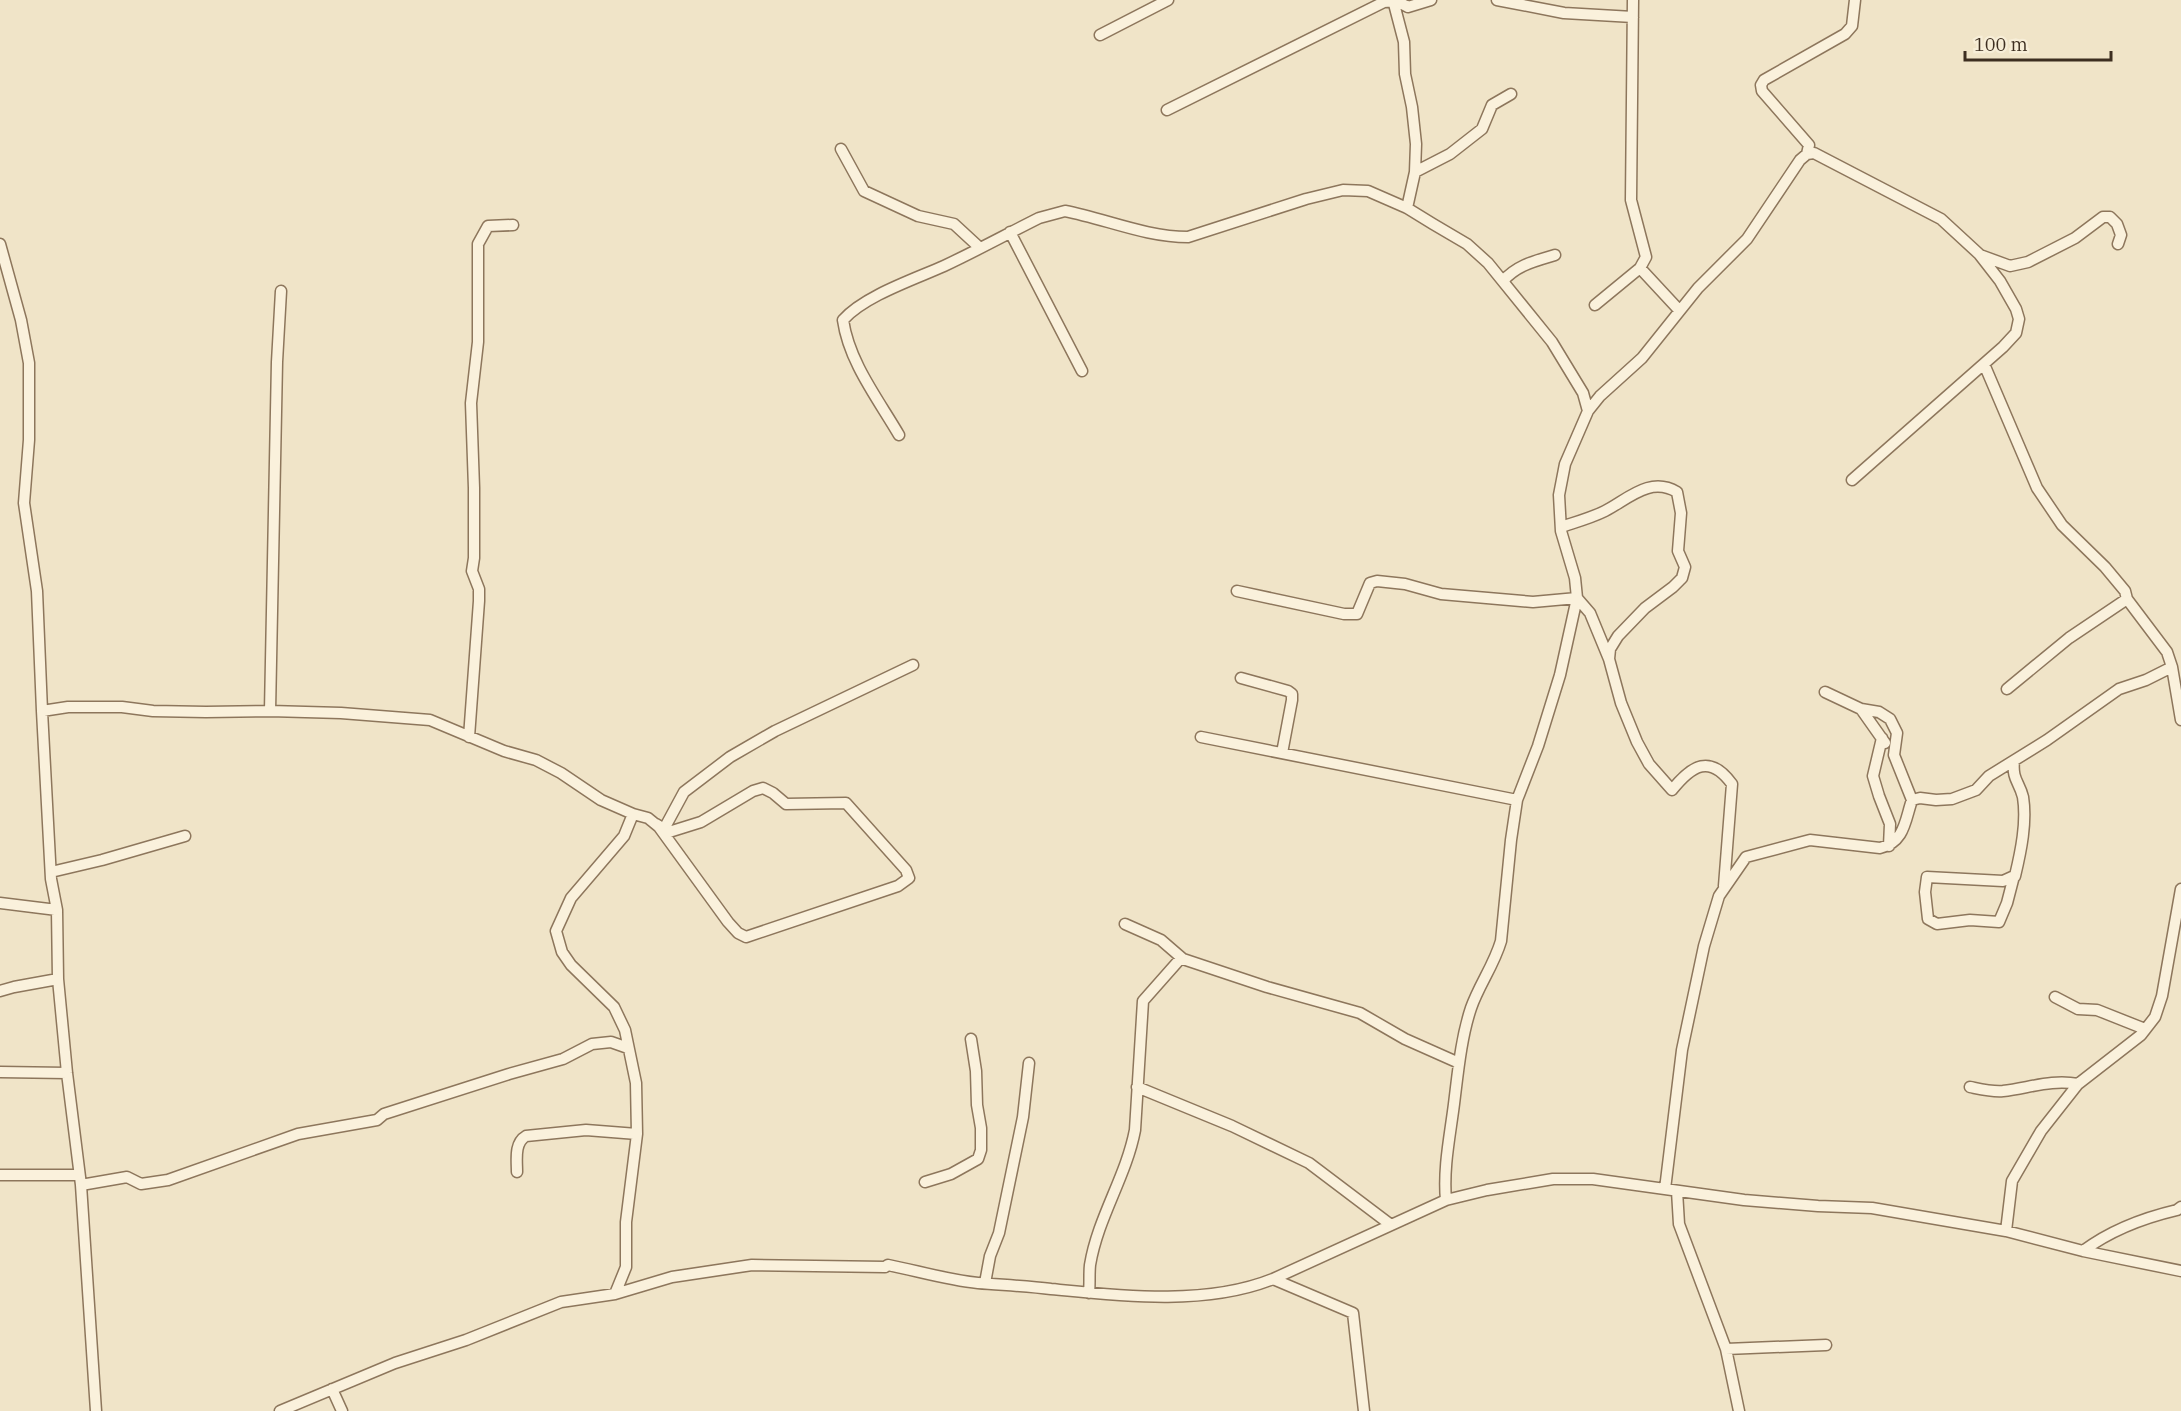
<svg xmlns="http://www.w3.org/2000/svg" width="2181" height="1411" font-family="'IBM Plex Serif',serif">
  <style>
    .lines { fill: none; stroke-linecap: round; stroke-linejoin: round }
    .minor-casing { stroke: #8d765c; stroke-width: 13 }
    .minor { stroke: #faf1dc; stroke-width: 10 }
  </style>
  <rect width="100%" height="100%" fill="#f0e4c8"/>
  <g class="lines">
    <defs>
      <path id="minor" d="M1393 0 1404 42 1405 74 1412 107 1416 144 1415 172 1407 208
        M1497 0 1564 13 1633 17
        M1633 0 1631 200 1646 257 1640 268 1679 310
        M1100 35 1168 0
        M1167 110 1384 2 1397 1 1408 7 1431 0
        M841 149 864 191 918 216 954 224 980 248
        M1807 154 1809 145 1762 91 1761 85 1764 80 1845 34 1852 26 1855 0
        M1415 172 1450 154 1482 129 1492 105 1511 94
        M1010 232 1082 371
        M0 244 21 320 29 363V440L24 503 37 591 42 711
        M1980 255 2010 266 2028 262 2075 238 2103 217H2110L2117 224 2121 235 2118 244
        M1503 281C1517 265 1535 261 1555 255
        M1595 305 1640 268
        M1984 364 2037 488 2062 525 2105 567 2125 591 2127 599 2167 652 2172 667 2181 720
        M1588 411 1600 396 1642 358 1698 288 1747 239 1800 160 1807 154 1814 153 1941 219 1979 254 2000 281 2016 309 2019 319 2016 333 2003 347 1852 480
        M899 435C878 399 849 362 843 320 864 296 915 279 944 266 976 251 1007 234 1039 218L1065 211C1106 219 1146 237 1188 237L1306 199 1343 190 1368 191 1407 208 1433 224 1467 244 1488 263 1552 342 1583 393 1588 411 1565 464 1559 495 1561 531 1575 578 1577 598 1560 675 1538 746 1517 800 1511 840 1501 941C1494 965 1479 985 1471 1008 1461 1038 1458 1072 1454 1104 1450 1136 1443 1168 1446 1200
        M1561 527C1576 522 1591 518 1605 511 1628 499 1650 476 1677 492L1681 513 1678 551 1685 567 1682 578 1673 587 1645 608 1618 636 1610 649 1609 659 1621 703 1637 742 1649 764 1672 790C1692 765 1710 754 1732 784L1724 886
        M1237 591 1344 614H1357L1370 583 1377 581 1405 584 1441 594 1533 602 1577 598 1590 613 1609 659
        M1241 678 1288 691 1292 694V700L1282 753
        M2007 689 2069 638 2127 599
        M1825 692 1861 709 1879 712 1890 719 1897 733 1894 755 1912 800
        M1861 709 1885 743
        M270 711 277 362 281 291
        M469 737 479 601V589L472 571 474 558V488L471 403 478 342V244L488 226 513 225
        M1201 737 1517 800
        M1882 738 1873 776 1879 796 1890 824 1889 846
        M2014 761C2012 780 2019 781 2023 797 2027 822 2021 851 2015 876H2014L2003 881 1927 877 1925 892 1928 919 1937 924 1970 920 1999 922 2007 903 2014 876
        M633 814 648 818 659 827 728 922 738 933 746 937 898 886 909 878 906 870 846 803 786 804 773 793 763 788 753 791 701 822 669 832 656 824
        M664 829 684 792 730 757 775 731 913 665
        M51 872 102 860 185 836
        M0 903 57 910
        M1125 924 1161 940 1183 959 1267 987 1360 1013 1405 1039 1459 1063
        M0 991 14 987 58 979
        M2055 997 2078 1009 2097 1010 2145 1029
        M0 1072 67 1073
        M1137 1087 1232 1126 1309 1163 1391 1225
        M1970 1087C1980 1089 1992 1092 2003 1091 2029 1088 2052 1079 2078 1084
        M517 1172C517 1160 514 1143 526 1136L586 1130 637 1134
        M0 1175H79
        M925 1182 951 1174 978 1159 981 1150V1128L977 1105 976 1071 971 1039
        M81 1185 127 1177 141 1184 168 1180 298 1134 377 1120 384 1114 509 1074 563 1059 592 1044 611 1042 628 1048
        M1665 1189 1682 1050 1704 946 1719 896 1746 857 1810 840 1880 848C1905 842 1905 820 1912 800L1920 798 1936 800 1952 799 1976 790 1989 776 2047 740 2119 689 2146 680 2172 667
        M1677 1191 1679 1224 1726 1349 1739 1411
        M2006 1231 2012 1181 2041 1131 2078 1084 2141 1035 2155 1017 2162 996 2181 889
        M2083 1251C2111 1230 2143 1218 2177 1210L2181 1207
        M1273 1279 1353 1313 1364 1411
        M985 1283 990 1256 999 1233 1023 1117 1029 1063
        M1089 1293C1090 1284 1089 1274 1090 1265 1098 1217 1126 1177 1135 1130L1143 1001 1181 958
        M1726 1349 1826 1345
        M332 1389 342 1411
        M96 1411 81 1185 67 1073 58 979 57 910 51 879 42 711 68 707H122L153 711 206 712 270 711 341 713 430 720 504 751 536 760 561 773 601 800 633 814 624 836 571 898 556 931 562 952 571 965 614 1007 625 1030 636 1083 637 1134 626 1222V1267L615 1294
        M280 1411 395 1363 466 1340 561 1302 615 1294 672 1277 752 1265 885 1267 888 1265C918 1271 948 1280 978 1283 1002 1285 1027 1286 1051 1289 1121 1296 1206 1306 1273 1279L1446 1200 1487 1190 1553 1179H1593L1744 1200 1818 1206 1872 1208 2006 1231 2083 1251 2181 1271"/>
    </defs>
    <use href="#minor" class="minor-casing"/>
    <use href="#minor" class="minor"/>
  </g>
  <path d="M1965 51v9h146v-9" fill="none" stroke="#3d2e20" stroke-width="3"/>
  <text x="1974" y="51" font-size="18" fill="#3d2e20" stroke="#f7eed8" stroke-width="4.5" paint-order="stroke">100 m</text>
</svg>
